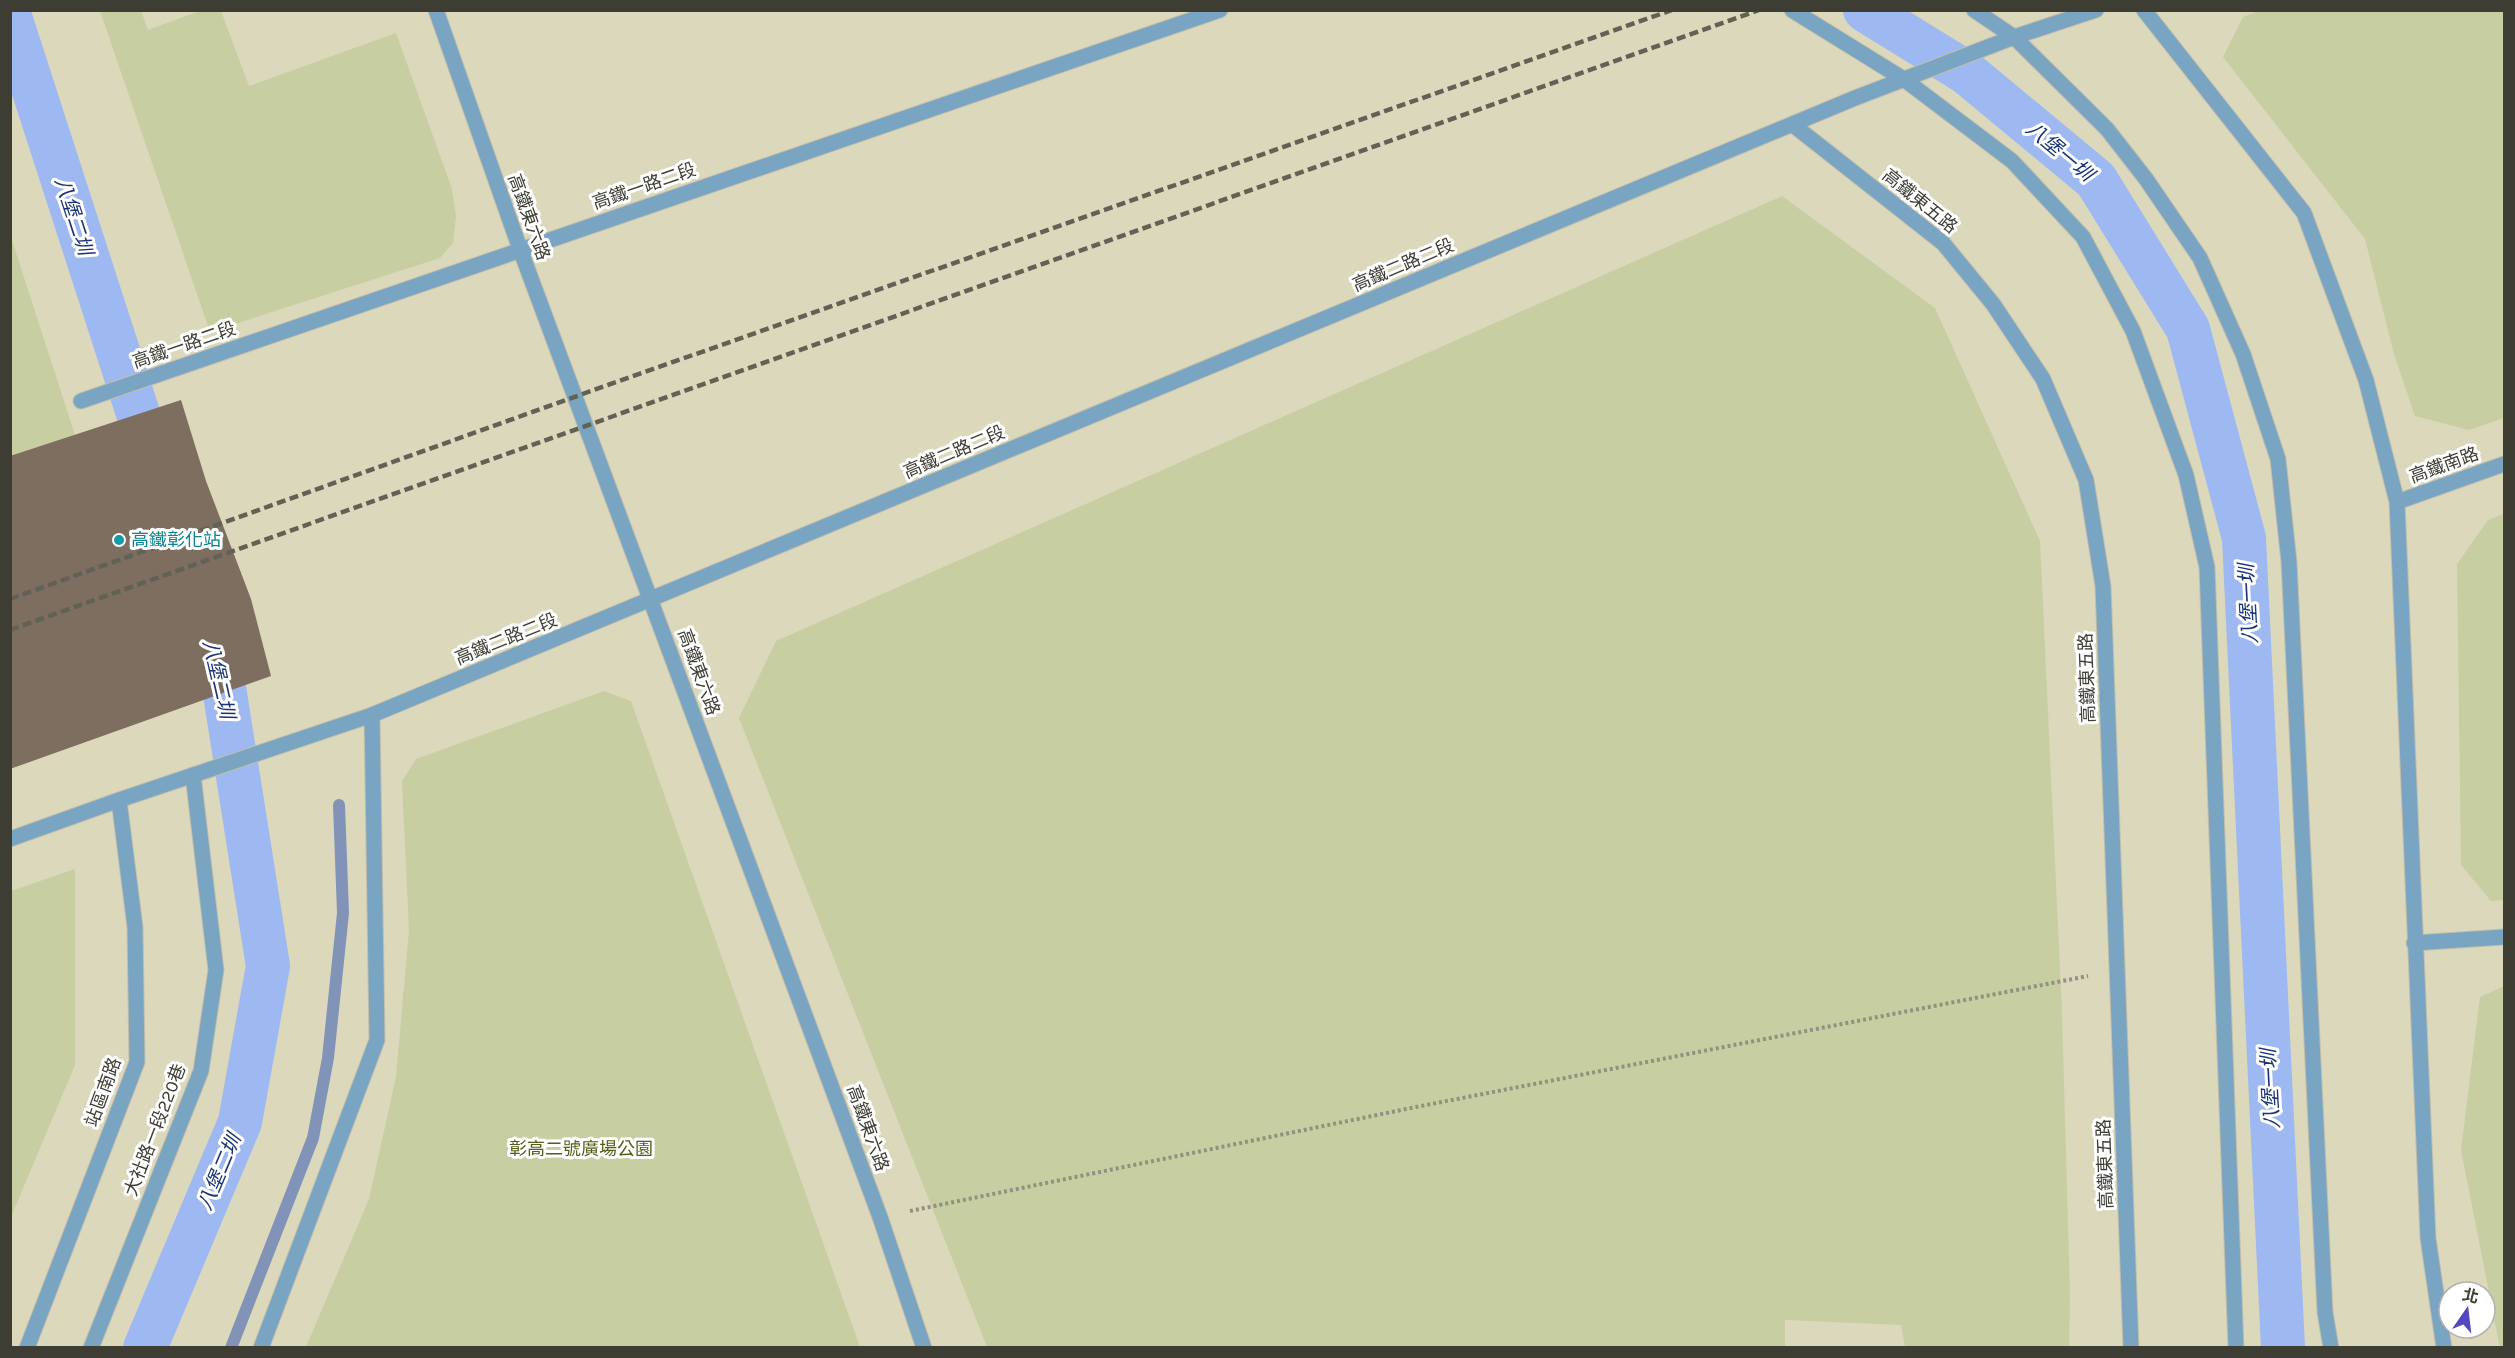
<svg xmlns="http://www.w3.org/2000/svg" width="2515" height="1358" font-family="Karla,'Noto Sans TC',sans-serif">
  <style>
    .built { fill: #dcd8bb; fill-rule: evenodd }
    .green { fill: #c7cfa2 }
    .lines { fill: none; stroke-linecap: round; stroke-linejoin: round }
    .stream { stroke: #8194b8; stroke-width: 12 }
    .canal { stroke: #9eb9f1; stroke-width: 44 }
    .building { fill: #7d6e60 }
    .service-casing { stroke: #c2beac; stroke-width: 17 }
    .minor-casing { stroke: #c2beac; stroke-width: 17 }
    .path { stroke: #929081; stroke-width: 4; stroke-dasharray: 3 3; stroke-linecap: butt }
    .service { stroke: #79a5c3; stroke-width: 15 }
    .minor { stroke: #79a5c3; stroke-width: 15 }
    .rail { stroke: #626155; stroke-width: 4.5; stroke-dasharray: 9 4.5; stroke-linecap: butt }
    .culture-dot { fill: #0f9aa8; stroke: #fff; stroke-width: 2 }
    .labels { text-anchor: middle; stroke-width: 6; stroke-linejoin: round; paint-order: stroke }
    .street-label { font-size: 18px; fill: #3e3d34; stroke: #fff }
    .culture-label { font-size: 18px; fill: #0d838f; stroke: #fff; text-anchor: start }
    .park-label { font-size: 18px; fill: #565d16; stroke: #fff }
    .water-label { font-size: 20px; font-style: italic; fill: #1a3575; stroke: #fff }
  </style>
  <rect width="100%" height="100%" fill="#e7e3ce"/>
  <path class="built" d="M10 11H2504V1347H11ZM2449 1292H2485V1328H2449Z"/>
  <path class="green" d="M2261 10 2504 11V418L2469 430 2415 416 2394 354 2365 239 2223 57 2243 17Z
    M100 11H141L148 30 200 11H221L249 86 396 33 452 189 456 216 453 243 440 258 210 332Z
    M1782 196 1935 308 2040 541 2062 1013 2070 1296 2069 1347H1905L1901 1325 1785 1320V1348L987 1347 739 718 776 641Z
    M10 234 75 435 11 456H10Z
    M2504 514V900L2491 901 2461 865 2457 564 2488 520Z
    M604 691 631 701 860 1347H306L369 1199 396 1077 409 930 402 781 416 759Z
    M75 869V1065L11 1217V891Z
    M2504 986V1347L2500 1348 2461 1150 2480 997Z"/>
  <g class="lines">
    <path class="stream" d="M231 1348 313 1138 328 1058 343 913 339 805"/>
    <path class="canal" d="M1865 10 1967 73 2096 180 2188 329 2244 538 2283 1348
      M10 17 156 469
      M145 1348 240 1122 268 966 222 675 209 636"/>
  </g>
  <path class="building" d="M181 400 206 481 251 599 271 676 10 769V456Z"/>
  <g class="lines">
    <defs>
      <path id="service" d="M1792 10 1905 80 2012 161 2083 237 2133 331 2186 475 2207 567 2236 1348
        M1974 10 2014 37 2107 129 2146 179 2200 258 2243 354 2278 459 2289 562 2325 1312 2331 1348
        M91 1348 201 1071 216 970 193 775"/>
      <path id="minor" d="M436 10 520 249 880 1217 924 1348
        M2144 10 2304 213 2366 380 2397 502 2428 1238 2444 1348
        M1792 124 1943 243 1993 304 2043 379 2086 480 2103 586 2131 1348
        M81 401 1220 10
        M2397 502 2504 464
        M10 839 119 800 372 715 1855 98 2014 37 2096 10
        M2414 943 2504 937
        M27 1348 137 1062 135 927 119 800
        M261 1348 377 1040 372 715"/>
    </defs>
    <use href="#service" class="service-casing"/>
    <use href="#minor" class="minor-casing"/>
    <path class="path" d="M910 1211 1411 1108 2088 976"/>
    <use href="#service" class="service"/>
    <use href="#minor" class="minor"/>
    <path class="rail" d="M10 599 605 386 1672 10
      M10 630 1759 10"/>
  </g>
  <circle class="culture-dot" cx="119" cy="540" r="6"/>
  <g class="labels">
    <g class="street-label">
      <text transform="translate(644 186) rotate(-19)" y="6">高鐵一路二段</text>
      <text transform="translate(1920 201) rotate(39)" y="6">高鐵東五路</text>
      <text transform="translate(529 217) rotate(70)" y="6">高鐵東六路</text>
      <text transform="translate(1403 265) rotate(-23)" y="6">高鐵二路二段</text>
      <text transform="translate(184 345) rotate(-19)" y="6">高鐵一路二段</text>
      <text transform="translate(954 452) rotate(-23)" y="6">高鐵二路二段</text>
      <text transform="translate(2444 465) rotate(-20)" y="6">高鐵南路</text>
      <text transform="translate(506 639) rotate(-22)" y="6">高鐵二路二段</text>
      <text transform="translate(699 672) rotate(70)" y="6">高鐵東六路</text>
      <text transform="translate(2087 678) rotate(-92)" y="6">高鐵東五路</text>
      <text transform="translate(103 1092) rotate(-70)" y="6">站區南路</text>
      <text transform="translate(868 1128) rotate(70)" y="6">高鐵東六路</text>
      <text transform="translate(155 1130) rotate(-69)" y="6">大社路一段220巷</text>
      <text transform="translate(2105 1164) rotate(-92)" y="6">高鐵東五路</text>
    </g>
    <g class="culture-label">
      <text x="131" y="546">高鐵彰化站</text>
    </g>
    <g class="park-label">
      <text x="581" y="1155">彰高二號廣場公園</text>
    </g>
    <g class="water-label">
      <text transform="translate(2060 151) rotate(40)" y="7">八堡一圳</text>
      <text transform="translate(74 216) rotate(72)" y="7">八堡二圳</text>
      <text transform="translate(2248 604) rotate(-93)" y="7">八堡一圳</text>
      <text transform="translate(219 679) rotate(77)" y="7">八堡二圳</text>
      <text transform="translate(2270 1089) rotate(-93)" y="7">八堡一圳</text>
      <text transform="translate(219 1172) rotate(-67)" y="7">八堡二圳</text>
    </g>
  </g>
  <rect width="2515" height="1358" fill="none" stroke="#3e3d34" stroke-width="24"/>
  <g transform="translate(2467 1310) rotate(14)"><circle r="28" fill="#ffffff" stroke="#b2b1ae" stroke-width="1.5"/>
  <path d="M0-4.5L10 22L0 15L-10 22Z" fill="#5348c0"/>
  <text y="-9" font-size="16" font-weight="bold" text-anchor="middle" fill="#3e3d34">北</text>
  </g>
</svg>
